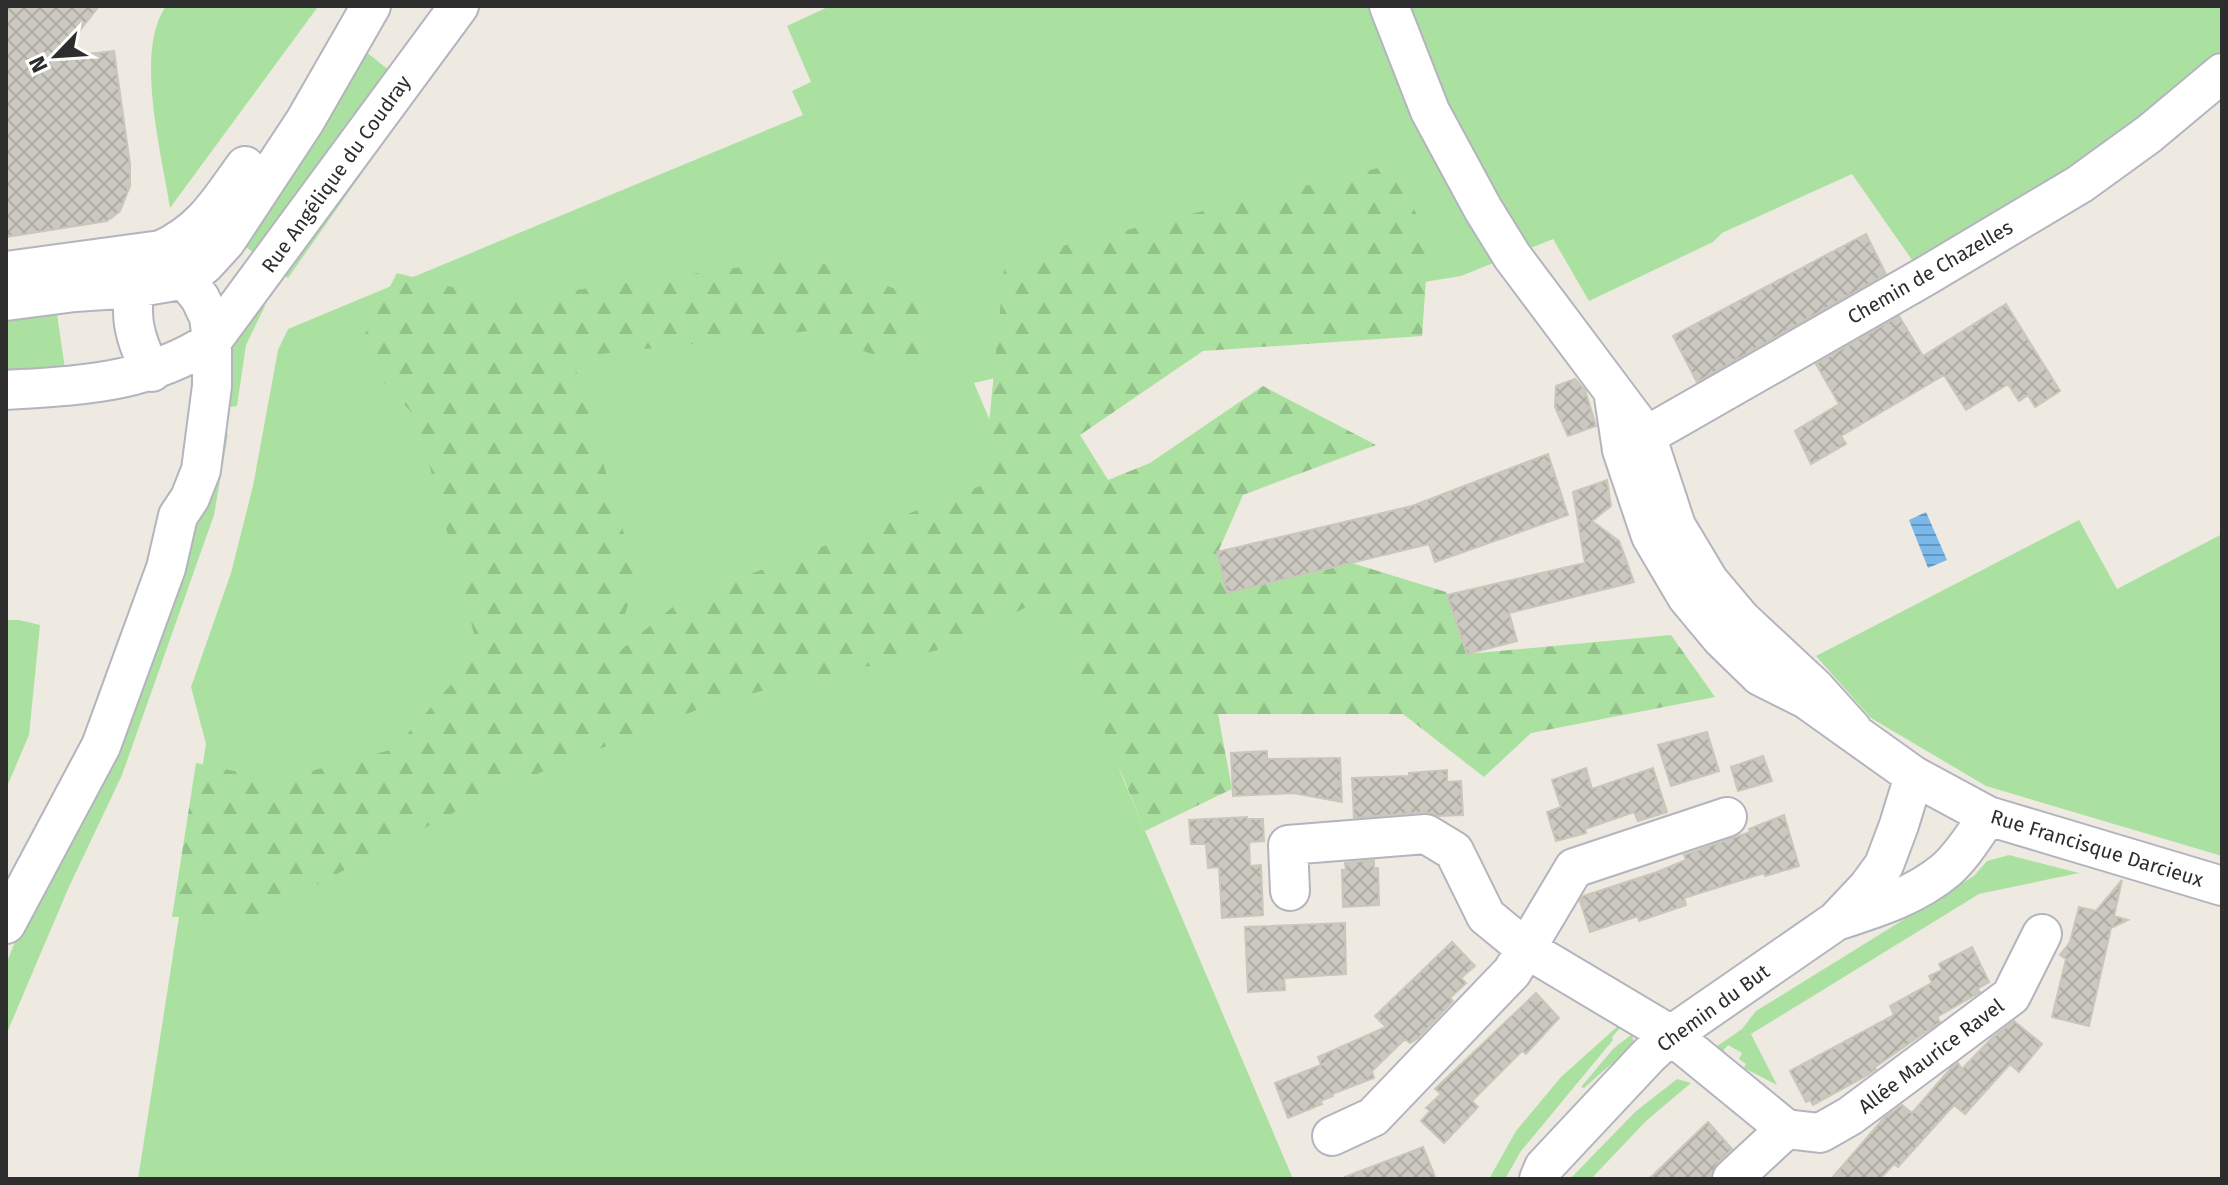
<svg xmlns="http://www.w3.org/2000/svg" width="2228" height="1185" font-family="'Fira Sans',sans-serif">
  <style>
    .grass { fill: #abe1a0 }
    .forest { fill: url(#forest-firs) }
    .water { fill: url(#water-rules) }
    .building { fill: url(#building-cross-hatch); stroke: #c9c7ba; stroke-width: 2 }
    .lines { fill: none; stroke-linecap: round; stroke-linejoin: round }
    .minor-casing { stroke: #b4b4bf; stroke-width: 42 }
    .minor { stroke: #fff; stroke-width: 38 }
    .labels { text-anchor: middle; stroke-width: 8; stroke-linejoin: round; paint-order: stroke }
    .street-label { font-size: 20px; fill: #2d2d2d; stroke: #fff }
  </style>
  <defs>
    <pattern id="forest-firs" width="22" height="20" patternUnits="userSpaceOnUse" patternTransform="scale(2)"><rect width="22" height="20" fill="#abe1a0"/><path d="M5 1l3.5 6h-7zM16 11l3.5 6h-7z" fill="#93c18a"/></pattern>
    <pattern id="water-rules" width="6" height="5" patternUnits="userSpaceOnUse" patternTransform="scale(2)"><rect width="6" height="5" fill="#7ab8e9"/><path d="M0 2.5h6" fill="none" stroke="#6496bd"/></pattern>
    <pattern id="building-cross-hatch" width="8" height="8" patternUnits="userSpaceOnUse" patternTransform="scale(2)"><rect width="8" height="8" fill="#cac8bf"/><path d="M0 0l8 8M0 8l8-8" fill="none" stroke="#aeaca4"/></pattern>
  </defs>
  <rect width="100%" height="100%" fill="#eeeae1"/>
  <path class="grass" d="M166 6 317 8 170 208C162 154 134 51 166 6Z
    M830 6H2222V51C2150 112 2073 167 1992 215 1966 231 1940 248 1912 260L1852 174 1722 233 1713 242 1589 301 1553 239 1461 276 1369 291 974 383 1037 532 1123 779 1293 1179H138L206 744 191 687 231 573 253 486 278 350 288 329 803 115 792 91 811 82 787 26Z
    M360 47 395 75 258 257 238 240Z
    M394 105 403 115 288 278 276 270Z
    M257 298 265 306 246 345 237 406 215 409 225 345Z
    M56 307 66 376 6 381V315Z
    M228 434 214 515 122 775 68 889 6 1035V964L15 942 67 848 210 438Z
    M2079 520 2117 589 2222 534V856L1986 786 1871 718 1816 656Z
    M6 620H19L40 625 29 735 6 789Z
    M2009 855 2079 873 1979 894 1751 1034 1777 1085 1744 1068 1746 1064 1739 1059 1742 1053 1728 1045 1717 1058 1710 1051 1742 1029 1756 1011 1974 876 1987 861Z
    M1619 1025 1621 1027 1612 1037 1613 1040 1521 1151 1505 1179H1489L1516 1131 1561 1077Z
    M1632 1034 1634 1044 1584 1088 1581 1087 1613 1049Z
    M1677 1079 1691 1083 1646 1121 1591 1179H1570L1635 1112Z"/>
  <path class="forest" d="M1390 165 1429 237 1422 336 1203 351 1080 435 1108 480 1150 463 1263 386 1376 445 1243 495 1218 552 1227 593 1352 563 1446 592 1467 654 1671 635 1715 697 1531 733 1484 777 1403 714H1218L1232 789 1145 831 1049 596 942 649 719 701 497 790 257 916 172 917 196 763 277 780 394 749 479 653 417 418 355 353 397 273 503 300 807 258 933 302 918 371 809 331 572 357 637 578 610 659 680 601 983 485 1005 260Z"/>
  <path class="water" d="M1926 512 1947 560 1928 568 1909 520Z"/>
  <path class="building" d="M6 6H99L59 57 114 51 130 164V186L120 211 107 221 6 237Z
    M1866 234 1886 274 1697 382 1673 336Z
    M2006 304 2060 391 2035 407 2028 395 2019 401 2008 384 1966 410 1944 375 1841 436 1846 444 1811 464 1795 431 1839 404 1816 364 1899 316 1923 356Z
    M1575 379 1585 390 1596 426 1568 436 1555 407 1556 386Z
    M1548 454 1568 515 1435 562 1429 544 1227 593 1217 552 1412 506Z
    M1607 480 1611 506 1592 521 1619 541 1634 582 1509 613 1517 641 1467 654 1447 595 1585 563 1573 492Z
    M1707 732 1719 771 1671 786 1658 745Z
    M1267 751V759L1340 758 1342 802 1293 793 1233 796 1231 753Z
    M1763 756 1772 781 1738 791 1731 767Z
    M1586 768 1592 789 1653 768 1667 812 1638 821 1634 812 1585 829 1586 833 1556 841 1547 812 1561 807 1552 780Z
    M1447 770V782L1461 781 1463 815 1439 816 1424 812 1354 818 1352 778 1409 776V773Z
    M1784 815 1799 866 1765 876 1764 873 1684 898 1686 905 1639 921 1638 916 1590 932 1580 901 1583 896 1657 872 1686 860 1684 855 1750 832 1749 829Z
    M1247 817V819H1263L1264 841 1249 842 1250 866 1261 865 1263 915 1222 918 1219 867 1208 868 1206 844H1191L1189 820Z
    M1374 860V869L1378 868 1379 905 1343 907 1342 870H1346L1345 863Z
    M2122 880 2114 916 2128 920 2111 928 2089 1026 2052 1017 2066 959 2060 955 2070 942 2079 907 2096 911Z
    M1345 923 1346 974 1284 978 1285 990 1248 992 1245 927Z
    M1452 942 1475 966 1461 978 1466 983 1450 998 1453 1001 1418 1038 1410 1043 1405 1039 1372 1071 1374 1078 1332 1094 1333 1096 1320 1101 1322 1104 1288 1118 1275 1083 1321 1065 1318 1057 1386 1027 1375 1016Z
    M1972 947 1989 982 1977 989 1980 992 1937 1017 1940 1022 1875 1067 1876 1069 1866 1076 1813 1105 1810 1100 1806 1102 1790 1071 1894 1015 1890 1006 1932 983 1929 976 1942 970 1939 964Z
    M1536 993 1559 1018 1526 1054 1522 1051 1472 1101 1478 1107 1444 1143 1421 1121 1430 1111 1426 1108 1441 1094 1435 1089Z
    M2014 1021 2042 1044 2019 1072 2010 1064 1965 1114 1954 1105 1898 1167 1894 1164 1880 1179H1831L1884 1118 1902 1105 1912 1113 1951 1068 1958 1063 1962 1069 1991 1039Z
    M1708 1122 1732 1149 1717 1163 1711 1179H1649Z
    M1423 1147 1436 1179H1345V1177Z"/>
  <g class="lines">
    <defs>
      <path id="minor" d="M1389 6 1430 111 1483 209 1512 256 1646 435 1676 526 1709 581 1741 619 1815 688 1852 729
        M138 263C131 309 128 329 152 372
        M6 271 161 250C203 231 219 202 245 166
        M6 301 75 292 134 288 187 279 205 264 226 241 305 121 371 6
        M6 390C83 385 145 384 212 341L459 6
        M1614 397 1622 450 1651 536 1687 597 1722 639 1760 676 1806 699 1914 776 1988 816 2222 886
        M1625 448 1924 277 2080 184 2149 134 2222 73
        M1290 891 1288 845 1426 834 1454 851 1486 916 1525 948 1671 1035 1786 1129 1820 1133 1850 1116 2011 996 2042 934
        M1839 920C1876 908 1915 896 1946 870 1963 855 1975 834 1988 816
        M6 924 101 746 166 568 178 516 190 498 201 470 212 386V341L209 317 200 298 161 250
        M1332 1136 1373 1117 1512 972 1574 868 1727 817
        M1539 1179 1544 1167 1649 1055 1671 1035 1836 921 1868 887 1884 865 1899 825 1914 776
        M1732 1179 1786 1129"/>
    </defs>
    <use href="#minor" class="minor-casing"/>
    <use href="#minor" class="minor"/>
  </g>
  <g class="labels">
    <g class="street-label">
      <text transform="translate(336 174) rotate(-54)" y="7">Rue Angélique du Coudray</text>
      <text transform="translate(1930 272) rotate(-30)" y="7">Chemin de Chazelles</text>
      <text transform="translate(2097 848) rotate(17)" y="7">Rue Francisque Darcieux</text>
      <text transform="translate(1713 1008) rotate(-36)" y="7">Chemin du But</text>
      <text transform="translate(1931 1056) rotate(-37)" y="7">Allée Maurice Ravel</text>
    </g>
  </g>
  <rect width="2228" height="1185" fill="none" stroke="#2d2d2d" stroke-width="16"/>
  <g transform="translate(56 56) rotate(245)" stroke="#ffffff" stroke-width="6" paint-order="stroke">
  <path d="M0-6L14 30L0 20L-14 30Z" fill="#2d2d2d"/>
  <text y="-12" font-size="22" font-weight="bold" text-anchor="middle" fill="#2d2d2d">N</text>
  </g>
</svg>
